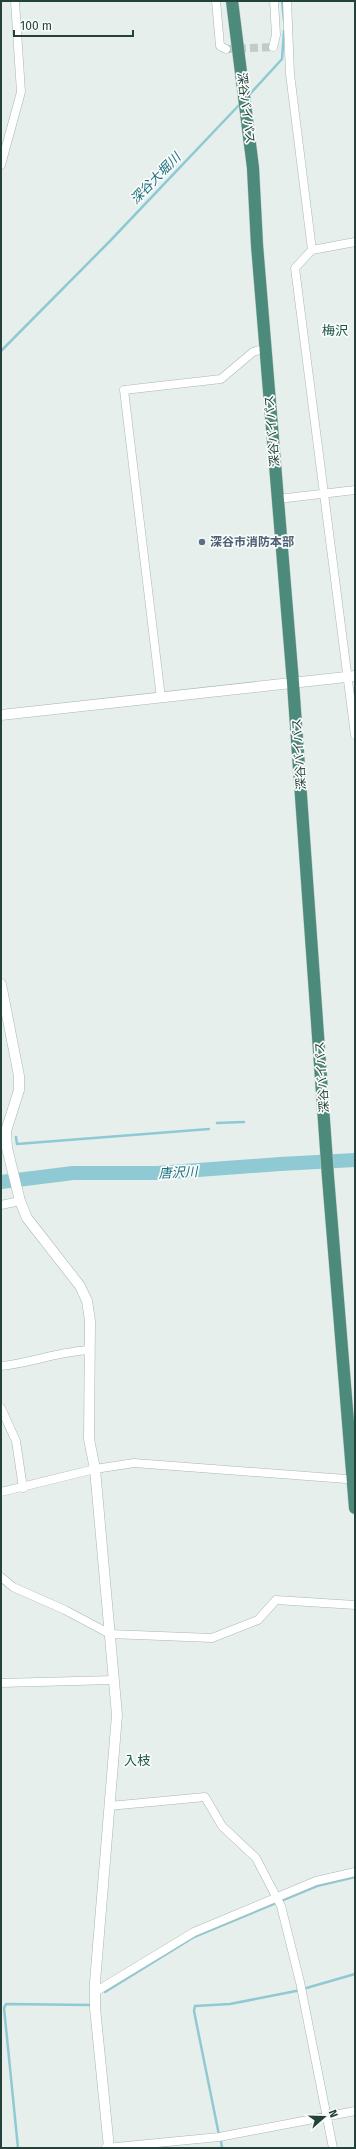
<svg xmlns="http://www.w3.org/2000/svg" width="356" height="2149" font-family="'Fira Sans','Noto Sans JP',sans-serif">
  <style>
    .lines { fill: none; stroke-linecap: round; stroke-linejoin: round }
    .stream { stroke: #8ec9d4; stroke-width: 2.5 }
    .river { stroke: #8ec9d4; stroke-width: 14 }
    .minor-tunnel { stroke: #bfccc8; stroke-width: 8; stroke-dasharray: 8 4; stroke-linecap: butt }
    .minor-casing { stroke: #a8b8b2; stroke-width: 9 }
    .tertiary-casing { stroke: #a8b8b2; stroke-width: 11 }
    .trunk-casing { stroke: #c2cac8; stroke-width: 13 }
    .minor { stroke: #fff; stroke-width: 8 }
    .tertiary { stroke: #fff; stroke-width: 10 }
    .trunk { stroke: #4c8a7c; stroke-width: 12 }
    .service-dot { fill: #5c6f8a; stroke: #f7fbf9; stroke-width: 1.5 }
    .labels { text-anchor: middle; stroke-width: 3.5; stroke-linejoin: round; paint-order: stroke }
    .street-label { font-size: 12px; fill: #24423a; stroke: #f7fbf9 }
    .service-label { font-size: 12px; font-weight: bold; fill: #4e5e75; stroke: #f7fbf9; text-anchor: start }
    .water-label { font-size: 13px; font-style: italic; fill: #1c6f80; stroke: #f7fbf9 }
    .neighbourhood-label { font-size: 13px; fill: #1f5548; stroke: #f7fbf9 }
  </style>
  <rect width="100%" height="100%" fill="#e6efeb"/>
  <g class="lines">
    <path class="stream" d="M282 1 284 20
      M249 95 282 59 284 31
      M1 351 110 241 241 103
      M217 1123 244 1122
      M16 1137 17 1144 209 1129
      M105 1992 194 1937 317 1886 355 1877
      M219 2135 194 2011 195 2006 230 2004 296 1991 355 1974
      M221 2141 222 2148
      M18 2148 4 2008 6 2004 89 2005"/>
    <path class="river" d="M1 1182 73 1173H157L280 1164 355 1160"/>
    <path class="minor-tunnel" d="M226 49 273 47"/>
    <defs>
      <path id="minor" d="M216 1 220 46 226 49
        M287 1 290 74 312 250
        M273 47 276 35 274 1
        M1 165 21 92 15 1
        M355 242 312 250 295 268 355 735
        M278 499 355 490
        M161 698 124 390 221 379 253 352 266 348
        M1 1205 20 1201
        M1 1366C31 1363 60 1351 90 1350
        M1 1408 16 1441 23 1488
        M1 1492 95 1469 134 1463 346 1479
        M1 1577 13 1587 65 1610 110 1634 212 1638 258 1620 276 1600 355 1605
        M1 1683 114 1680
        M109 1806 205 1797 222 1826 256 1858 281 1906 300 1982 333 2148
        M95 1992 194 1932 316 1881 355 1872
        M106 2148 219 2137 355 2111"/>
      <path id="tertiary" d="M1 715 355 676
        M1 984 19 1076V1090L6 1131 7 1148 20 1201 27 1218 80 1286 87 1301 90 1321 89 1439 95 1469 117 1715 95 1982V2008L109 2148"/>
      <path id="trunk" d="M232 1 253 168 257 245 293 683 328 1177 355 1508"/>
    </defs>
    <use href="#minor" class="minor-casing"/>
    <use href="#tertiary" class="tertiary-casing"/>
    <use href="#trunk" class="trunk-casing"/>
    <use href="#minor" class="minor"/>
    <use href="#tertiary" class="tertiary"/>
    <use href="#trunk" class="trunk"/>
  </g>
  <circle class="service-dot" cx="202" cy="542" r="4"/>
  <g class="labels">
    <g class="street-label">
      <text transform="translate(246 108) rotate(83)" y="4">深谷バイパス</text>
      <text transform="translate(272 431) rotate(-95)" y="4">深谷バイパス</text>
      <text transform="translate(299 754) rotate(-94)" y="4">深谷バイパス</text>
      <text transform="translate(322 1077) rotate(-94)" y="4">深谷バイパス</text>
    </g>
    <g class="service-label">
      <text x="210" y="546">深谷市消防本部</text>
    </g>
    <g class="water-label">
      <text transform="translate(155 178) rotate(-46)" y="5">深谷大堀川</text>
      <text transform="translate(178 1172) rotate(-3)" y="5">唐沢川</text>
    </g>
    <g class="neighbourhood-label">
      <text x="335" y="335">梅沢</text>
      <text x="137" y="1765">入枝</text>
    </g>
  </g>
  <rect width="356" height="2149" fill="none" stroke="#24423a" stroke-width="4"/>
  <g transform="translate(324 2117) rotate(70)" stroke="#f7fbf9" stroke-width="3" paint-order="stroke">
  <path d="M0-3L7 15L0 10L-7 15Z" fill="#24423a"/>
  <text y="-6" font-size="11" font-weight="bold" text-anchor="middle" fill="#24423a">N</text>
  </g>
  <path d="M14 30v6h119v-6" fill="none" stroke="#24423a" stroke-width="2"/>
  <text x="20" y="30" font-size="12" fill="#24423a" stroke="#f7fbf9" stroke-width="3" paint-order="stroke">100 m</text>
</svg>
